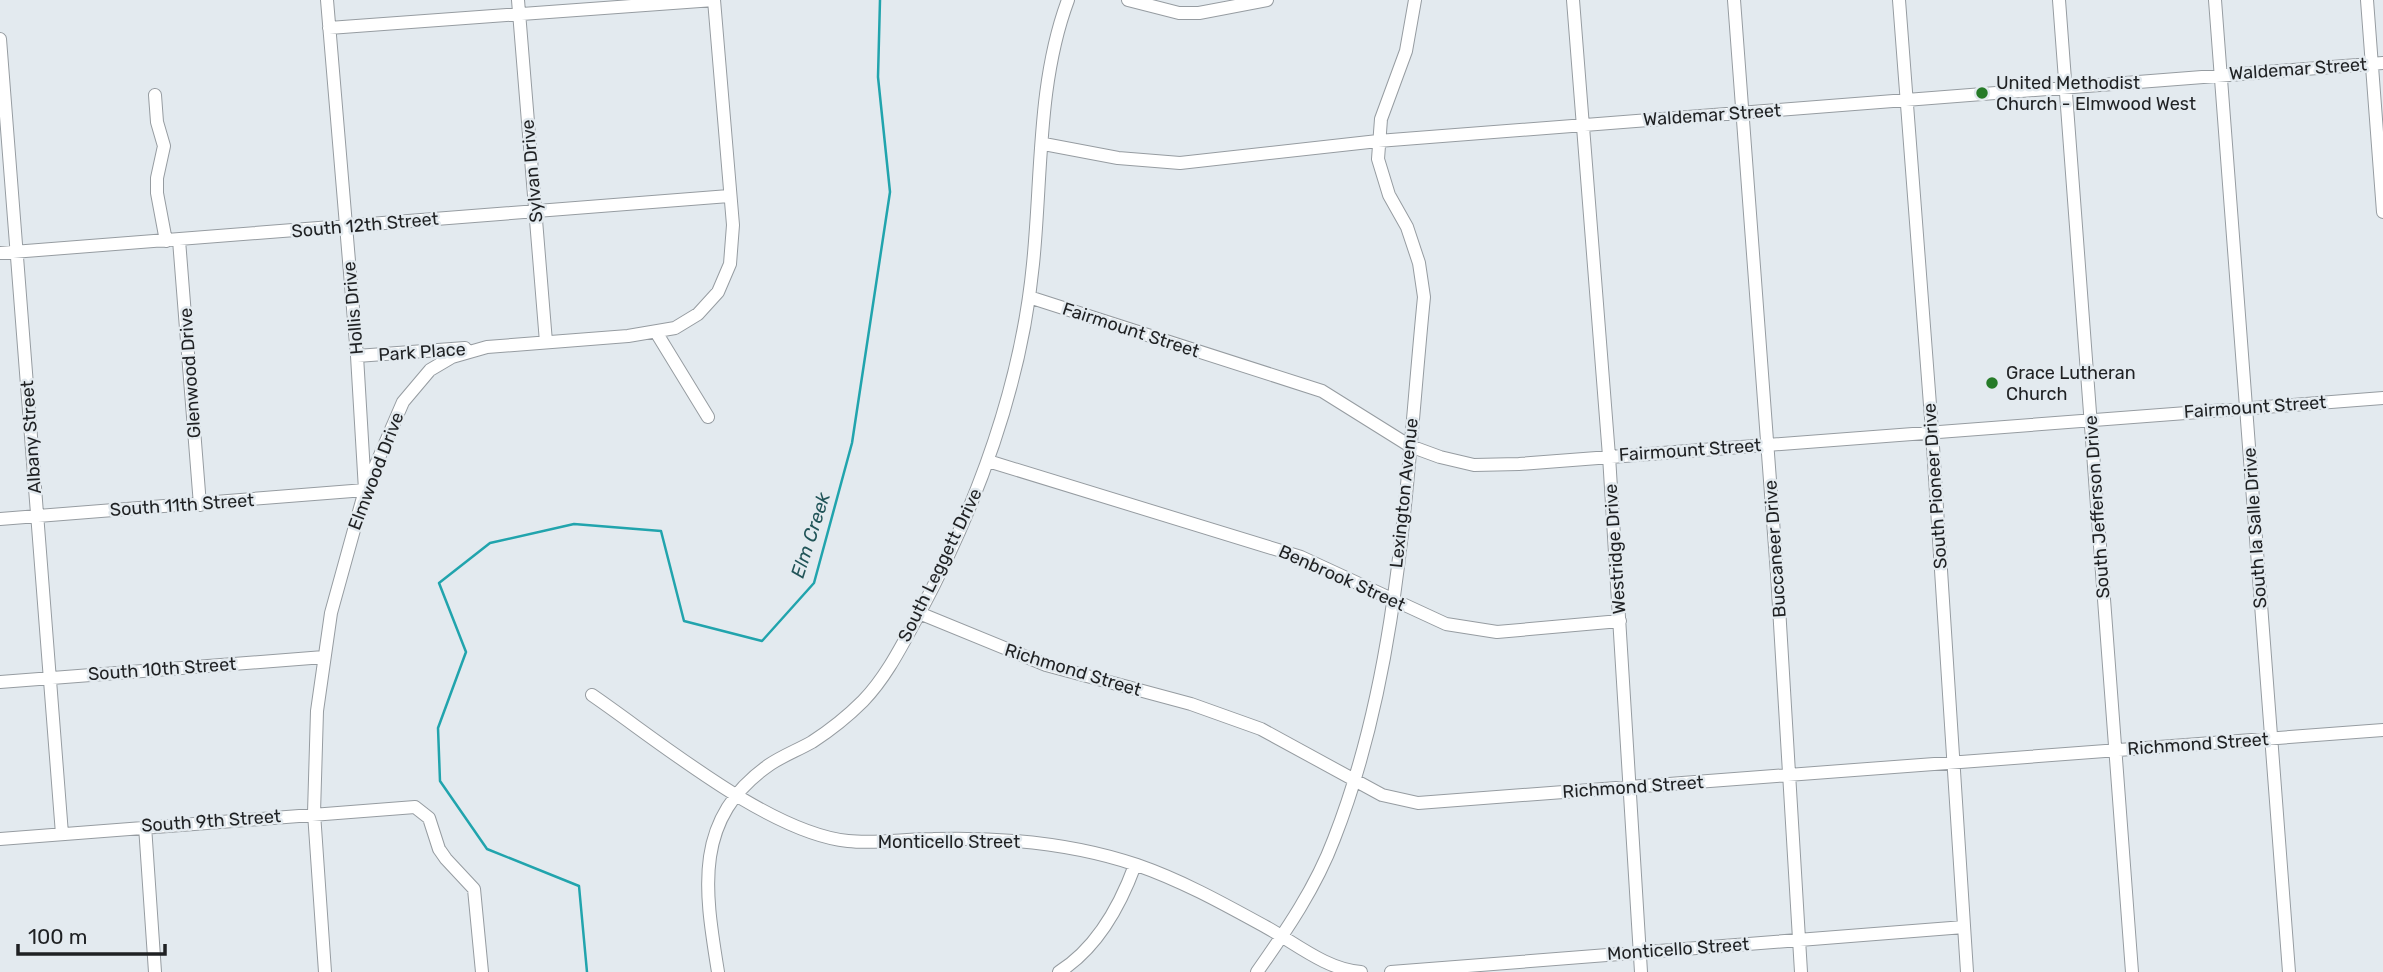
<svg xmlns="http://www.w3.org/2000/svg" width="2383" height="972" font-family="Rubik,sans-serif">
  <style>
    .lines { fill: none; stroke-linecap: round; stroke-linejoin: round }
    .stream { stroke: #21a4ad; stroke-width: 2.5 }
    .minor-casing { stroke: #969ca1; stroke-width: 14 }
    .minor { stroke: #fff; stroke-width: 12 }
    .poi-dot { fill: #267b28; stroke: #e3eaef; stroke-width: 2.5 }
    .labels { text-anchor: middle; stroke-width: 5; stroke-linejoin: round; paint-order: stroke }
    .street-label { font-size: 18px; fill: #1f2123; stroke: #e3eaef }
    .poi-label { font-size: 18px; fill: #1f2123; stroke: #e3eaef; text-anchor: start }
    .water-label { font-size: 19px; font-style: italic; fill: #215458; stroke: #e3eaef }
  </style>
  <rect width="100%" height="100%" fill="#e3eaef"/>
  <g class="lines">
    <path class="stream" d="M587 972 579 886 487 849 440 781 438 728 466 652 439 583 490 543 574 524 661 531 684 621 762 641 814 583 852 443 890 192 878 77 880 0"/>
    <defs>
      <path id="minor" d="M518 0 546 342
        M1128 0 1179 13H1199L1267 0
        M1573 0 1609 456 1641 972
        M1734 0 1777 574 1801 972
        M1899 0 1932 431 1967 972
        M2059 0 2132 972
        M2215 0 2289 972
        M2367 0 2383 212
        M329 28 714 0
        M0 39 62 834
        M155 95 157 122 164 146 157 178V193L166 241
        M1044 144 1118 158 1180 163 1378 141 2383 63
        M179 240 200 505
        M0 253 729 196
        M1029 297 1322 391 1410 446 1440 457 1474 465 1519 464 2383 398
        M656 332 708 417
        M357 356 465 348
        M988 461 1301 557 1446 624 1497 632 1620 621
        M0 519 365 490 357 356 327 0
        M919 613 1046 665 1191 704 1261 729 1382 795 1418 803 2383 730
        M0 682 324 657
        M592 695C659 741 769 833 848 841 876 844 905 839 933 839 1001 837 1072 843 1137 865 1183 881 1224 904 1266 927 1295 943 1327 970 1361 972
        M145 826 155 972
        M0 839 415 807 429 818 439 849 446 859 474 889 482 972
        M325 972 314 813 317 711 331 613 365 490 403 402 430 370 452 357 487 347 628 336 675 328 698 314 718 292 730 264 733 225 714 0
        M718 972C705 891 692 819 769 765 782 756 798 750 812 742 829 731 849 715 863 701 887 676 902 645 919 614 977 505 1021 388 1033 264 1042 177 1037 83 1068 0
        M1059 972C1097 948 1120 906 1135 865
        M1257 972C1286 931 1316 887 1334 839 1401 668 1406 477 1424 297L1419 263 1407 227 1389 195 1378 159 1381 119 1406 51 1415 0
        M1391 972 1964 927"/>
    </defs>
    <use href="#minor" class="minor-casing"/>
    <use href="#minor" class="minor"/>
  </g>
  <g class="poi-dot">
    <circle cx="1982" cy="93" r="7"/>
    <circle cx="1992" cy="383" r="7"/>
  </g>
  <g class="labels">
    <g class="street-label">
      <text transform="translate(2298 69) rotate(-4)" y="6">Waldemar Street</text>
      <text transform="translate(1712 115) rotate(-4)" y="6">Waldemar Street</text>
      <text transform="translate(532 171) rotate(-95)" y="6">Sylvan Drive</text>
      <text transform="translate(365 225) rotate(-5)" y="6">South 12th Street</text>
      <text transform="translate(353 308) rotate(-95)" y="6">Hollis Drive</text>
      <text transform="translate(1131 330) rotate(18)" y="6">Fairmount Street</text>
      <text transform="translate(422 352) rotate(-4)" y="6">Park Place</text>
      <text transform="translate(190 373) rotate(-94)" y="6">Glenwood Drive</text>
      <text transform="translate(2255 407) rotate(-4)" y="6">Fairmount Street</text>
      <text transform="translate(31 437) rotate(-94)" y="6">Albany Street</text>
      <text transform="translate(1690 450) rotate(-4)" y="6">Fairmount Street</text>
      <text transform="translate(376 471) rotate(-69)" y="6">Elmwood Drive</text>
      <text transform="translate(1935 486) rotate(-94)" y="6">South Pioneer Drive</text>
      <text transform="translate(1404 493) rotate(-84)" y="6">Lexington Avenue</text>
      <text transform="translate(182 505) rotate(-4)" y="6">South 11th Street</text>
      <text transform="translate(2097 507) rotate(-94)" y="6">South Jefferson Drive</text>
      <text transform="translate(2255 528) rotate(-94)" y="6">South la Salle Drive</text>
      <text transform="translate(1615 549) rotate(-94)" y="6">Westridge Drive</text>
      <text transform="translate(1775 549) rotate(-94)" y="6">Buccaneer Drive</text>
      <text transform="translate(940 565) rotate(-64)" y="6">South Leggett Drive</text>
      <text transform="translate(1342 578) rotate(24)" y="6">Benbrook Street</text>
      <text transform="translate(162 669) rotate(-4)" y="6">South 10th Street</text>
      <text transform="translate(1073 670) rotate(17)" y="6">Richmond Street</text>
      <text transform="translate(2198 744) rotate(-4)" y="6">Richmond Street</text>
      <text transform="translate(1633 787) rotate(-4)" y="6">Richmond Street</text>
      <text transform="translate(211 821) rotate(-4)" y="6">South 9th Street</text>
      <text x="949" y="848">Monticello Street</text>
      <text transform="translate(1678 949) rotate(-4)" y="6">Monticello Street</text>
    </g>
    <g class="poi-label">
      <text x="1996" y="89">United Methodist<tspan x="1996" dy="21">Church - Elmwood West</tspan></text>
      <text x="2006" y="379">Grace Lutheran<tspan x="2006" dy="21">Church</tspan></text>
    </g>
    <g class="water-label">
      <text transform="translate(810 535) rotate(-72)" y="7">Elm Creek</text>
    </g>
  </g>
  <path d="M18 944v10h147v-10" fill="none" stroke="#1f2123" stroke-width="3.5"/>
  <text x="28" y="944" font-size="21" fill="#1f2123" stroke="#e3eaef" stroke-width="5" paint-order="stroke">100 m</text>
</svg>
